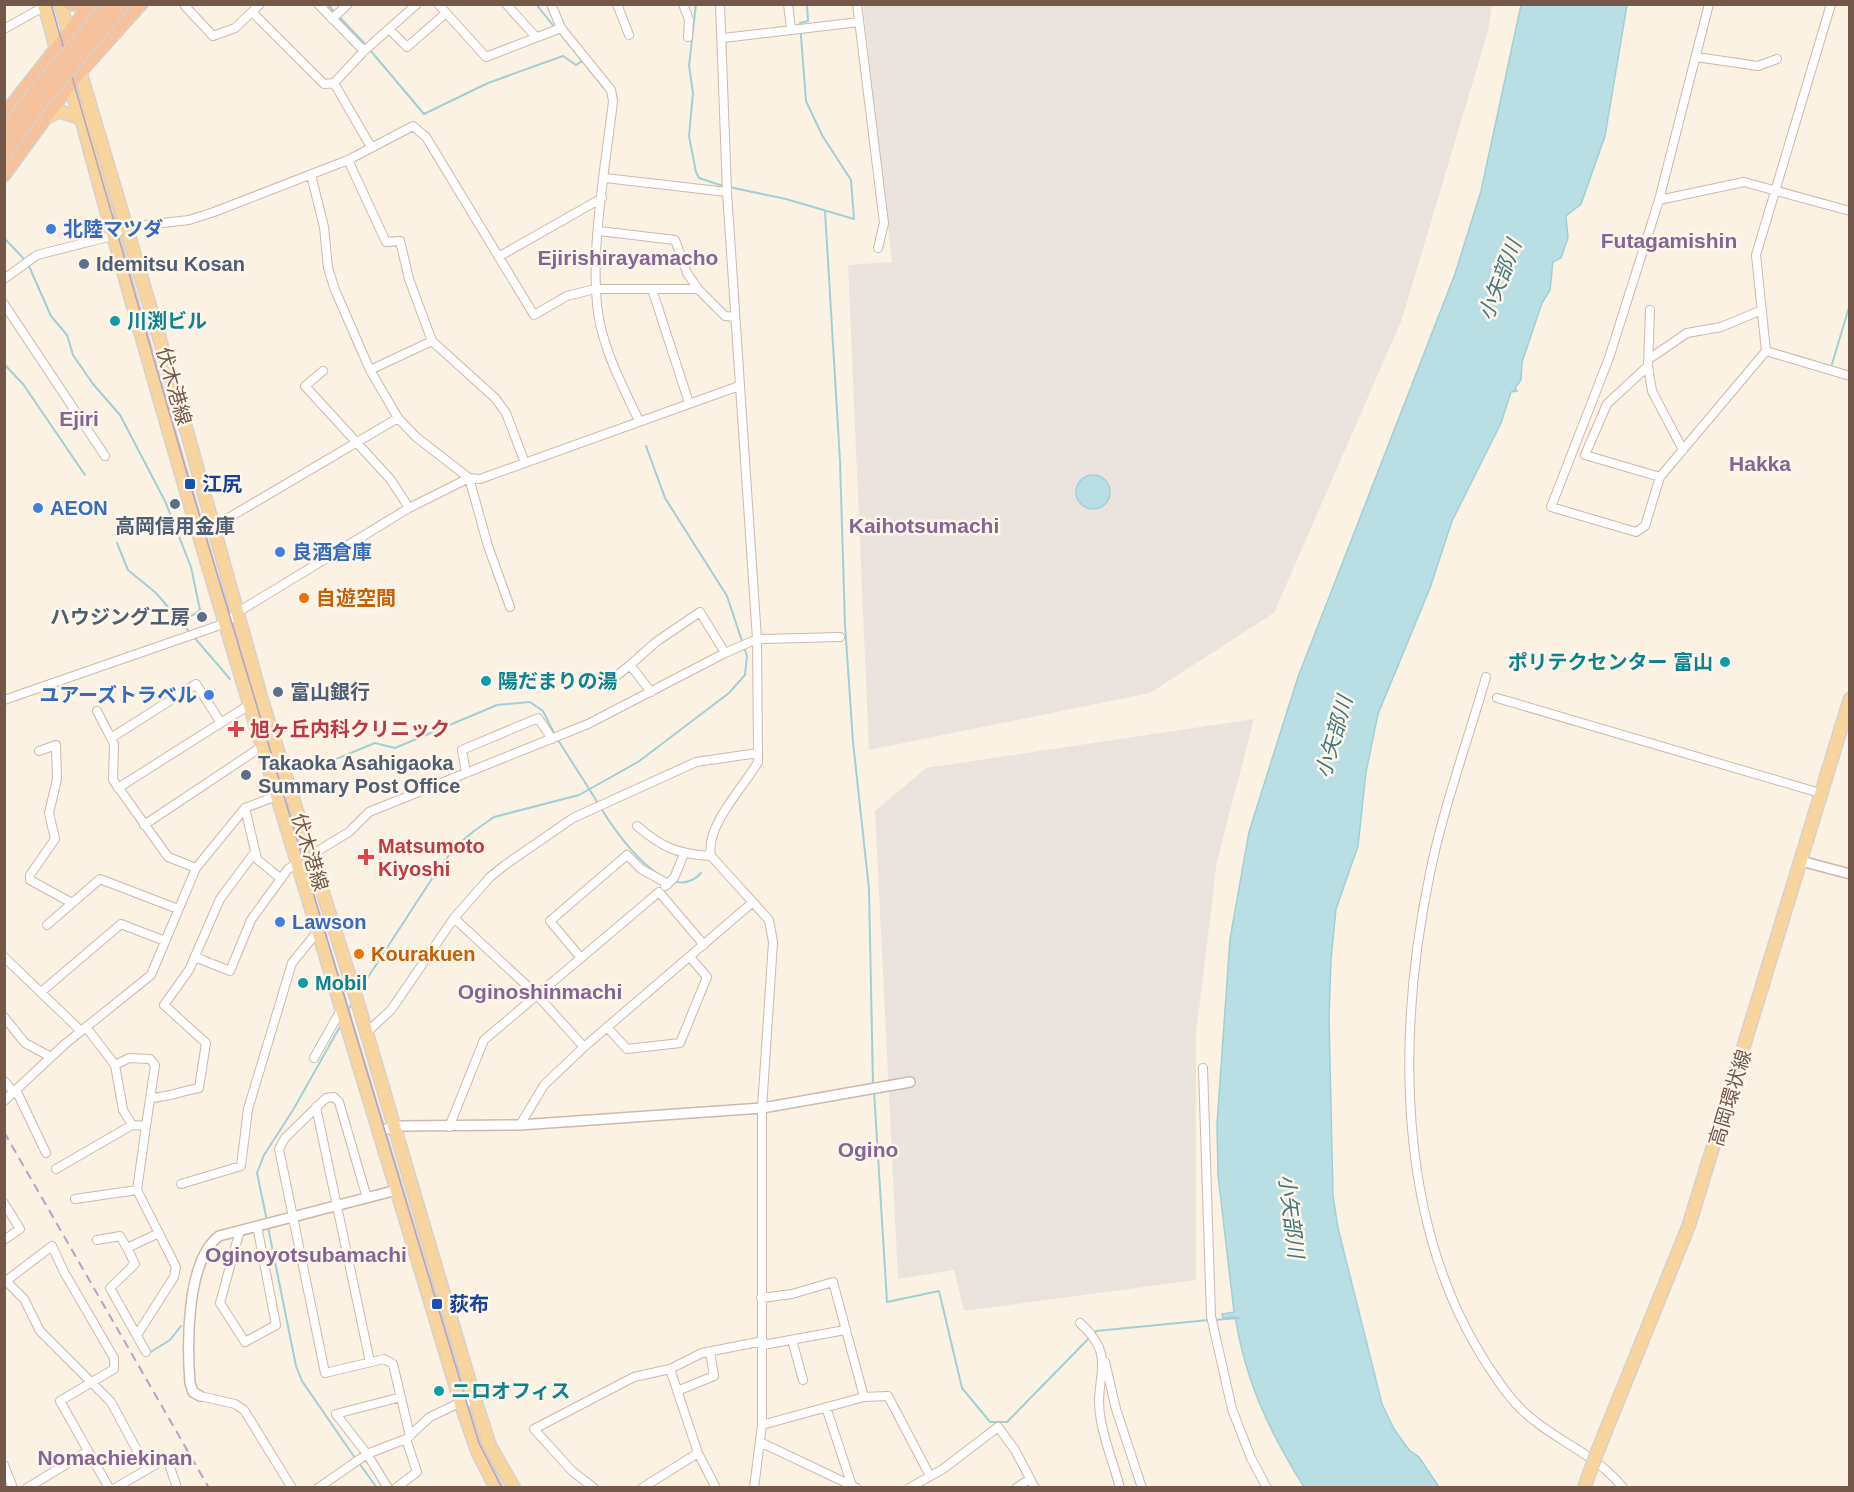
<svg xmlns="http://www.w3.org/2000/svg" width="1854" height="1492" font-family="Arial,'Noto Sans JP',sans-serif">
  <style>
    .industrial { fill: #ebe4de }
    .water { fill: #b9dfe4; stroke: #a0cfd6; stroke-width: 1.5 }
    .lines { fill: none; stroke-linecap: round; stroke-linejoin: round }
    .stream { stroke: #a0cfd6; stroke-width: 2 }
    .minor-casing { stroke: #cdb9ab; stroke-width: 10 }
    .tertiary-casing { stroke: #cdb9ab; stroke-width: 12 }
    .primary-casing { stroke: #d8d0cc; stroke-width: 15 }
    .trunk-casing { stroke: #d8d0cc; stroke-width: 15 }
    .minor { stroke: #fff; stroke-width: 8 }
    .tertiary { stroke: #fff; stroke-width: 9 }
    .primary { stroke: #f8d49e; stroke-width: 12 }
    .trunk { stroke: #f6c29e; stroke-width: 12 }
    .tram { stroke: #b4a3c4; stroke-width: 1.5 }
    .rail { stroke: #b4a3c4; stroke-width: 2; stroke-dasharray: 9 6; stroke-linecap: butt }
    .primary-bridge-casing { stroke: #d8d0cc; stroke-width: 15; stroke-linecap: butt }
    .trunk-bridge-casing { stroke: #d8d0cc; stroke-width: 15; stroke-linecap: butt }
    .primary-bridge { stroke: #f8d49e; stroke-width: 12 }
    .trunk-bridge { stroke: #f6c29e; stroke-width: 12 }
    .shop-dot { fill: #3f7fe0; stroke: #fef6ea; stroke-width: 2 }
    .service-dot { fill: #5c6f8a; stroke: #fef6ea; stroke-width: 2 }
    .culture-dot { fill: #0f9aa8; stroke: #fef6ea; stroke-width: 2 }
    .transit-dot { fill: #1a4fb4; stroke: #fef6ea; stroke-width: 2 }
    .food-dot { fill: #e8710a; stroke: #fef6ea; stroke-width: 2 }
    .health-dot { fill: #e0444e; stroke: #fef6ea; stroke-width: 2 }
    .labels { text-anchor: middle; stroke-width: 5; stroke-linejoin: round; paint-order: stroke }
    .shop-label { font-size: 20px; font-weight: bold; fill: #366cbe; stroke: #fef6ea; text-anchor: start }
    .service-label { font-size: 20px; font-weight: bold; fill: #4e5e75; stroke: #fef6ea; text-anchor: start }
    .culture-label { font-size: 20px; font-weight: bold; fill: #0d838f; stroke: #fef6ea; text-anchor: start }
    .street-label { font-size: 20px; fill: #73584a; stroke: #fef6ea }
    .transit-label { font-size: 20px; font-weight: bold; fill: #164399; stroke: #fef6ea; text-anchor: start }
    .food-label { font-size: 20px; font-weight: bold; fill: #c56008; stroke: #fef6ea; text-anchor: start }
    .health-label { font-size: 20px; font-weight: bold; fill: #be3a42; stroke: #fef6ea; text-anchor: start }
    .neighbourhood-label { font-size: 21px; font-weight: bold; fill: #846696; stroke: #fef6ea }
    .water-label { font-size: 21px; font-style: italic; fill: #42777f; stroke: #fef6ea }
  </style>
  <rect width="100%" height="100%" fill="#fbf2e4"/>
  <path class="industrial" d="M863 5H1492L1488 31 1402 319 1274 613 1150 693 869 750 848 265 892 262Z
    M1254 719 1217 861 1196 1034V1280L964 1311 954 1270 898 1279 875 811 926 768Z"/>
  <path class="water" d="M1521 5H1627L1605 136 1581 204 1566 216 1568 238 1561 258 1553 262 1550 290 1542 303 1522 362 1521 380 1515 388 1517 391 1511 392 1501 423 1452 521 1430 588 1378 714 1366 772 1358 846 1336 909 1331 959 1329 1017 1333 1196 1338 1228 1382 1404 1394 1429 1409 1450 1419 1457 1439 1487H1304C1269 1431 1246 1383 1235 1317L1223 1318 1222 1314 1234 1312 1218 1175 1217 1124 1230 939 1249 832 1298 677 1455 274 1481 191Z
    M1076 492a17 17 0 1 1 34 0a17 17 0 1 1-34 0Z"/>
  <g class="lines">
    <path class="stream" d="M327 4 367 46
      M536 4 555 28
      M696 4 689 66 693 93 689 136 696 172 699 178 723 186
      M559 32 604 88
      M370 50 424 114 488 83 563 56 576 65 582 61
      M729 187 786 199 854 219 851 180 822 135 806 101 800 23 808 21 807 4
      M825 211 840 461 845 625 853 742 869 889 873 1085
      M4 238 25 260
      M28 264 51 316 67 335 73 355 93 384 120 415 165 501 191 567 200 610 180 624
      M4 364 23 384 85 475
      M1832 364 1850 304
      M117 543 128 570 156 593 230 679
      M558 740 598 803
      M314 768 375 743 395 748 497 705 530 702 543 711 555 735
      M601 808C615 832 669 909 701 873
      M359 991 433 877 455 847 474 831 494 817 579 795 638 762 729 693 745 675 747 656 727 596 665 498 646 446
      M347 1012 353 1002
      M874 1091 887 1302 939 1291 962 1388 990 1422H1007L1096 1331 1209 1320
      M267 1221 257 1173 264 1155 293 1110 342 1023
      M268 1227 296 1366 302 1381 355 1458
      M1214 1320 1239 1318
      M149 1353 170 1340 181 1326
      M359 1463 377 1488"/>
    <defs>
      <path id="minor" d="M186 4 185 6 213 36 235 28 260 4
        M438 4 486 57 561 28
        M506 4 536 37
        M551 4 561 28 611 90 613 101C606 165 586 268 601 328 609 361 625 391 639 421
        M617 4 629 35
        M683 4 689 20 688 37
        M720 4 727 192 757 639 758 753V762C743 788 705 826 711 856L769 920 773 942 762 1108V1425L754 1488
        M788 4 791 29
        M857 4 884 223 878 248
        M1709 4 1659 200 1609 358 1551 507 1636 532 1645 526 1660 477 1766 351 1756 255 1831 4
        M252 12 324 84 334 83 364 51 318 4
        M332 19 348 4
        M4 29 45 6
        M389 29 407 47 446 13
        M723 38 859 22
        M364 51 417 4
        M1696 57 1758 66 1777 59
        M334 83 371 147
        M348 160 386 242 400 241 409 279 432 341 495 398 506 413 525 463
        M311 175 324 227 328 268 335 290 370 370 398 418 416 437 469 478 480 479 739 386
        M605 178 727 192
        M1659 200 1744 182 1850 211
        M599 231 675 240 687 273 698 289
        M500 256 602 198
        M4 279 37 255 108 237 127 227 189 220 214 212 348 160 413 126 426 137 534 315 567 296 595 289H698L725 316 735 317
        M652 289 689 403
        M4 304 105 456
        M1650 310 1648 366 1652 391 1683 450
        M1766 351 1850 376
        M1649 359 1687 333 1721 327 1762 310
        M1648 366 1607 404 1585 455 1660 477
        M370 370 432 341
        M323 371 305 386 391 480 409 508
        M469 478 488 546 510 607
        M213 527 398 418
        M1486 677C1468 740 1443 809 1430 873 1396 1037 1395 1236 1497 1379 1504 1390 1514 1402 1523 1411 1553 1440 1597 1454 1623 1488
        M609 682 630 665
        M651 692 630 665 656 642 700 612 725 653
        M1497 698 1820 793
        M4 700 226 623 238 612 409 508 469 478
        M97 711 114 744 113 780 168 857 196 868
        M111 738 196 684 221 723
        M39 751 56 745 57 779 49 813 55 839 30 875V880L72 903
        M466 773 462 750 538 718 552 739
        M118 788 249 705
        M245 808 257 859 281 879
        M144 825 261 747
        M637 826C663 848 677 854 711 856
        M665 886 674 878 684 854
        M454 918 537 995 584 1047
        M47 925 100 879 178 909
        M4 957 81 1031
        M195 957 230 971 251 920 288 869 349 832 369 812 588 724 725 653 757 639 840 637
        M581 958 550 921 627 855 641 869 668 884
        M41 992 121 924 165 941
        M4 1017 25 1043 51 1057
        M86 1027 115 1065 123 1110 132 1125
        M607 1027 627 1049 680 1043 707 977 690 957
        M366 1033 391 1010 454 918 490 877 505 865 573 818 696 762 758 753
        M314 1058 342 1008
        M115 1065 129 1058 150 1059 155 1065 146 1126
        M1203 1068 1211 1316 1232 1409 1251 1458 1267 1488
        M4 1081 14 1092
        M16 1090 46 1153
        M151 1098C169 1097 182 1091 199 1088L206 1043 164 1005 189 970 220 899 255 852
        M4 1101 65 1044 151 975 196 868 245 808 292 790
        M316 1107 370 1362
        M520 1125 544 1085 584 1047 753 902
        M449 1127 484 1040 659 892 704 945
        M56 1169 132 1125 146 1126 137 1190 176 1267 174 1277 137 1335
        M181 1184 241 1166 248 1109 292 963 318 931
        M367 1198 339 1102 334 1097 326 1098 285 1138 279 1149 325 1373 384 1359 393 1364 410 1436
        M75 1199 137 1190
        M4 1203 20 1229 4 1240
        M240 1230 220 1303 245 1342 276 1325 257 1226
        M97 1240 120 1236 127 1248 159 1233
        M127 1248 135 1264 110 1288 146 1352
        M4 1279 24 1299 40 1331 111 1402 147 1469
        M6 1281 52 1246 64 1272 114 1358V1369L60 1401 109 1488
        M761 1298 792 1294 833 1282 864 1397 762 1425
        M1080 1323C1120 1359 1092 1376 1101 1421 1105 1443 1114 1465 1120 1488
        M792 1340 803 1380
        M763 1345 845 1330
        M1105 1362 1116 1409 1142 1488
        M670 1369 702 1353 763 1341
        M677 1391 714 1376 710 1352
        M200 1396 235 1404 244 1410 292 1488
        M864 1397 888 1396 930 1476
        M826 1407 851 1483 847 1488
        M760 1442 857 1488
        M4 1465 13 1488
        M27 1488 88 1451
        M115 1488 167 1458 177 1488
        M318 1488 367 1454 406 1439 430 1417 457 1404 475 1400
        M388 1488 367 1454 336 1414 401 1397
        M396 1488 417 1472 406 1439
        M594 1488 572 1471 534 1429 634 1377 670 1369 698 1453 716 1488
        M642 1488 698 1453
        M909 1488 943 1469 998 1427 1015 1450 1035 1488
        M1016 1488 1030 1479"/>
      <path id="tertiary" d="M1801 861 1850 874
        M378 1131 400 1126 520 1125 762 1108 910 1082
        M200 1396 193 1392 190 1383C187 1345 186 1261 219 1236L397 1190"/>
      <path id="primary" d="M44 4 58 55
        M60 4 71 39
        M78 65 182 414 262 701 356 997 475 1400 490 1446 514 1488
        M66 77 82 121C198 552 334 977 461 1404L478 1453 496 1488
        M46 118 58 111 78 117 82 121
        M1598 1450 1689 1225 1850 699"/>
      <path id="trunk" d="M70 4 91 5
        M4 115 91 4
        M4 175 73 80 141 4"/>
    </defs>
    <use href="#minor" class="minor-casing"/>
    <use href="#tertiary" class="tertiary-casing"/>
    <use href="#primary" class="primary-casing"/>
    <use href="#trunk" class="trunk-casing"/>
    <use href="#minor" class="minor"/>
    <use href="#tertiary" class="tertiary"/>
    <use href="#primary" class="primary"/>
    <use href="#trunk" class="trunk"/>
    <path class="tram" d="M51 4 190 484 437 1304 479 1443 502 1488"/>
    <path class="rail" d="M4 1132 209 1488"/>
    <defs>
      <path id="primary-bridge" d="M1584 1488 1598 1450"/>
      <path id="trunk-bridge" d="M4 133 33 94 109 4
        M4 155 39 106 124 4"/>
    </defs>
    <use href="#primary-bridge" class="primary-bridge-casing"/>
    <use href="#trunk-bridge" class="trunk-bridge-casing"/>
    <use href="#primary-bridge" class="primary-bridge"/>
    <use href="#trunk-bridge" class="trunk-bridge"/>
  </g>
  <g class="shop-dot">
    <circle cx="51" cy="229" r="6"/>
    <circle cx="38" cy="508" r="6"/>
    <circle cx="280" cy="552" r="6"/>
    <circle cx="209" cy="695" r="6"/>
    <circle cx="280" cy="922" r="6"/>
  </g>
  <g class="service-dot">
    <circle cx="84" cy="264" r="6"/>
    <circle cx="175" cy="504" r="6"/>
    <circle cx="202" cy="617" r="6"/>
    <circle cx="278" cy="692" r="6"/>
    <circle cx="246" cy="775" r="6"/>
  </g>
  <g class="culture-dot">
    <circle cx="115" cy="321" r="6"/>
    <circle cx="1725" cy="662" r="6"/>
    <circle cx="486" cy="681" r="6"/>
    <circle cx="303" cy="983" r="6"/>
    <circle cx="439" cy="1391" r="6"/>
  </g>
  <g class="transit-dot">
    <rect x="184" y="478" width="12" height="12" rx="3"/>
    <rect x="431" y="1298" width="12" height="12" rx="3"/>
  </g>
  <g class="food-dot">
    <circle cx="304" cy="598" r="6"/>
    <circle cx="359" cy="954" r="6"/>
  </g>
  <g class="health-dot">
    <path d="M233 720h6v6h6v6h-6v6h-6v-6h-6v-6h6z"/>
    <path d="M363 848h6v6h6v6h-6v6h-6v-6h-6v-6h6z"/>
  </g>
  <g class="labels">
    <g class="shop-label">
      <text x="63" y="236">北陸マツダ</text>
      <text x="50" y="515">AEON</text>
      <text x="292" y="559">良酒倉庫</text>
      <text x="197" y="702" text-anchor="end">ユアーズトラベル</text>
      <text x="292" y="929">Lawson</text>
    </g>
    <g class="service-label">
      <text x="96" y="271">Idemitsu Kosan</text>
      <text x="175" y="533" text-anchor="middle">高岡信用金庫</text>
      <text x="190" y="624" text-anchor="end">ハウジング工房</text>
      <text x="290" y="699">富山銀行</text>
      <text x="258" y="770">Takaoka Asahigaoka<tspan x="258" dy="23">Summary Post Office</tspan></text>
    </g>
    <g class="culture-label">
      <text x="127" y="328">川渕ビル</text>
      <text x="1713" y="669" text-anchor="end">ポリテクセンター 富山</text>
      <text x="498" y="688">陽だまりの湯</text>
      <text x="315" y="990">Mobil</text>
      <text x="451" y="1398">ニロオフィス</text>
    </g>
    <g class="street-label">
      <text transform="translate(174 386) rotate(74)" y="7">伏木港線</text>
      <text transform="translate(310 852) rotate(73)" y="7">伏木港線</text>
      <text transform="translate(1730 1098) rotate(-73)" y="7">高岡環状線</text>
    </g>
    <g class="transit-label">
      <text x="202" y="491">江尻</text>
      <text x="449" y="1311">荻布</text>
    </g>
    <g class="food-label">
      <text x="316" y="605">自遊空間</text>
      <text x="371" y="961">Kourakuen</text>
    </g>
    <g class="health-label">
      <text x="250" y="736">旭ヶ丘内科クリニック</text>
      <text x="378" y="853">Matsumoto<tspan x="378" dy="23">Kiyoshi</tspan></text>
    </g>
    <g class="neighbourhood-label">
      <text x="1669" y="248">Futagamishin</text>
      <text x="628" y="265">Ejirishirayamacho</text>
      <text x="79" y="426">Ejiri</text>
      <text x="1760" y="471">Hakka</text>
      <text x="924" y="533">Kaihotsumachi</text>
      <text x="540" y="999">Oginoshinmachi</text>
      <text x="868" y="1157">Ogino</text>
      <text x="306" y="1262">Oginoyotsubamachi</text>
      <text x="115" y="1465">Nomachiekinan</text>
    </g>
    <g class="water-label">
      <text transform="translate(1500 280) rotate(-69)" y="7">小矢部川</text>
      <text transform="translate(1334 737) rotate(-74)" y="7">小矢部川</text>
      <text transform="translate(1291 1216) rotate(83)" y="7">小矢部川</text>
    </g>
  </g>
  <rect width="1854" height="1492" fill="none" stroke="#73584a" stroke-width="12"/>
</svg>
